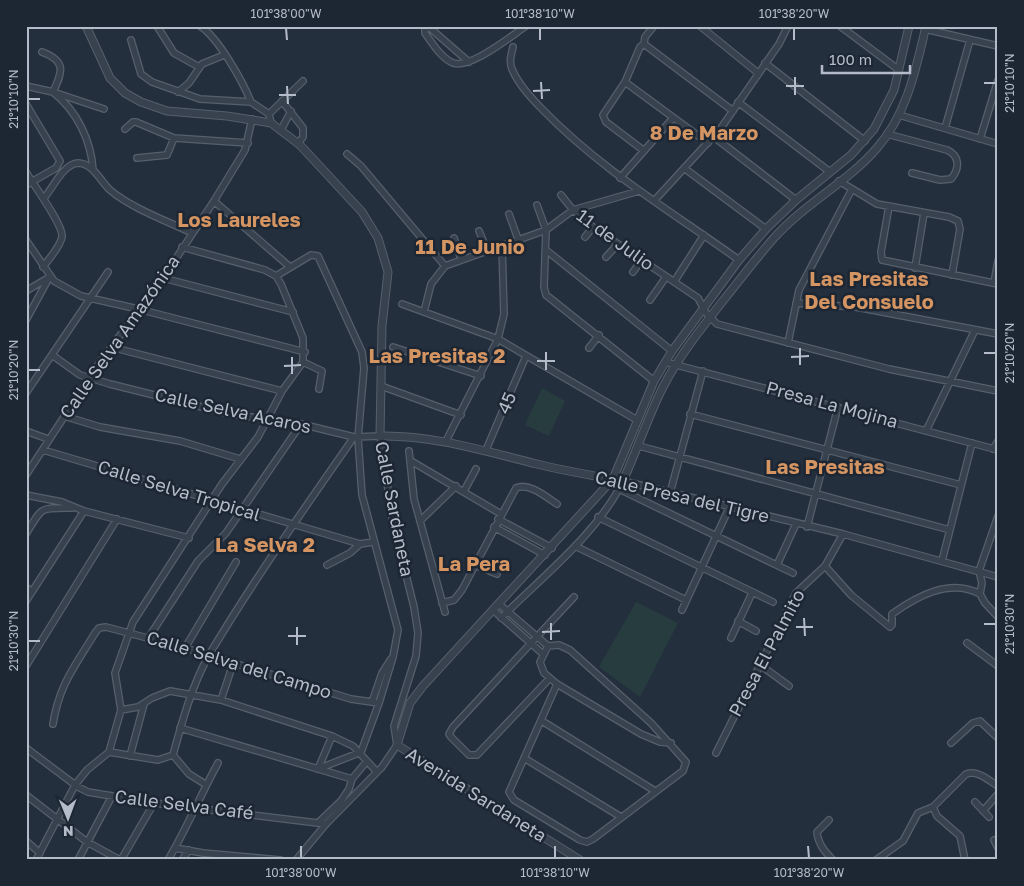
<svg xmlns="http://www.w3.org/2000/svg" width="1024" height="886" font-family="'Golos Text',sans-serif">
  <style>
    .green { fill: #263c3f }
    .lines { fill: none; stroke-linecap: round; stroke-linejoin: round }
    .minor-casing { stroke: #565f6c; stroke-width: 8 }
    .tertiary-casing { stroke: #565f6c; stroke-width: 9 }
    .minor { stroke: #38414e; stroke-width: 5.5 }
    .tertiary { stroke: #38414e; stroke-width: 7 }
    .ticks { fill: none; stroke: #b4bcc9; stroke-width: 2 }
    .labels { text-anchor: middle; stroke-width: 5; stroke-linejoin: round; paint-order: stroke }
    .street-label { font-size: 18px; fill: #b4bcc9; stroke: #1d2633 }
    .quarter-label { font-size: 20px; font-weight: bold; fill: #d59563; stroke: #1d2633 }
    .neatline { fill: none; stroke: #b4bcc9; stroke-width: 2 }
    .ticks-label { font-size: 12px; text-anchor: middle; fill: #b4bcc9 }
  </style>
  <rect width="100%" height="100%" fill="#242f3e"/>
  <path class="green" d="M542 388 565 401 549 436 525 425Z
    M636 602 678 623 640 697 599 667Z"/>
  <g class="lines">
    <defs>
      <path id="minor" d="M157 26 174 53 199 67
        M200 26C218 37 243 82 251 102
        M700 26 758 73
        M840 26 899 70
        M925 29 998 46
        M131 40 141 74 152 82 200 99 251 102 269 114
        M644 44 733 111
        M513 47C511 55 509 62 512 69 518 84 531 98 542 109 600 169 672 212 739 260
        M42 52C66 61 63 71 53 92 77 111 91 140 93 170
        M469 62 430 28H425V33C432 43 440 56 451 62 467 72 511 36 526 26
        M765 63 865 141
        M625 82 708 143
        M26 86 53 92 104 109
        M178 92 189 83 202 64 224 55
        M282 101 303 128V137L298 143
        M738 102 830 172
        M26 104 60 161 56 168 26 185
        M899 115 998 144
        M271 123 269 114 303 81
        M945 128 970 40
        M125 129 133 122H136L174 138 248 143
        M281 130 291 111
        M887 134 947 150C960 156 960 168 951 179L940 180 912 173
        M714 137 796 200
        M980 139 998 80
        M643 150 606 122 603 115 625 82 640 47 644 44 645 37 654 26
        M347 154 361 166 445 266
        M137 158 167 155 174 138
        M684 168 766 229
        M26 172C33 184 64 226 62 237 60 247 49 259 43 267
        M620 178 673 118
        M839 181 877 204 949 217 958 221 960 229 952 275
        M561 195 573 210 593 227 698 298 706 313 717 324 889 369 998 391
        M44 198C53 188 63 164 78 163 93 163 101 182 110 190 131 208 167 221 192 233
        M214 201 290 267
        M654 201 721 128 779 44 788 26
        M537 205 546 230 544 287 546 295 654 381
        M889 206 881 252 882 260 998 284
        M509 214 518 239
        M479 231 487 250
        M585 237 593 227
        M454 238 461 259
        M26 240 54 281 81 296 138 309 305 352
        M546 250 672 351
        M606 257 618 244
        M915 268 924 213
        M633 272 641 261
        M276 276 311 255 318 256 362 352 364 368 358 438 362 495 398 630 393 657 379 703 361 752 318 769
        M163 278 293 312
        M674 282 704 235
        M994 283 998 261
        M26 291 48 278
        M650 300 666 277
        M796 303 856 307 998 334
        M402 304 498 339 637 420
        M424 312 431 284 445 266 546 230 573 210 639 191
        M26 320 50 276
        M788 343 799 290 852 189
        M111 347 282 391
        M393 347 481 376
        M589 348 599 335
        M52 355 80 375 110 384 230 414 301 424 354 437 380 436 393 523 414 607 418 633 416 656 394 726 397 745 382 767 326 824 296 860
        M303 362 322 371 319 389
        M665 362 998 450
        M381 386 461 415
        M26 393 108 272
        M690 414 961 485
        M64 416 100 427 180 441 240 459
        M26 431 48 439
        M926 431 975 330
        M446 441 498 339 504 314 502 245
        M639 446 950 530
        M993 449 998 441
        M43 450 360 544 373 542
        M486 450 526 356
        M409 451 414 499 445 612
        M411 461 501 514
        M26 475 98 365 163 278 214 201 245 150 252 119
        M619 489 793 573
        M464 491 476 469
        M670 493 703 371
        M26 495 62 502 84 511 189 538
        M998 516 979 571 982 583 980 594 985 603 998 617
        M598 517 773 602
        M498 519 552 548
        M420 521 456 486
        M494 527 545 555
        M807 527 838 407
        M26 534C43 506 39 508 72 508
        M575 546 686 600
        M942 561 972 443
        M327 565 350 553 360 544
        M475 565 497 574
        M777 565 796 524
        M825 566 851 595 890 627 892 625V614C917 596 950 578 980 594
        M26 587 32 592
        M26 601 84 511
        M442 603 454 600 462 590 516 488C529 482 546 497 557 504
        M499 604 548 646
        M493 610 543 654
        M682 610 730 506
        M501 618C542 577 598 533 623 481L843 534 998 577
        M738 621 756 631
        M149 637 198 561 226 533 301 424
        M731 638 752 593
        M967 643 998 666
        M185 648 236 562
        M759 664 789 686
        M26 666 117 519
        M549 679 477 755H469L451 737 449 734 453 727 574 597
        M557 684 509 792 514 800 580 840 587 842 593 839 683 771 686 762 651 723 570 650 559 645 548 646 540 662 544 673 557 684 641 734 660 742 671 743
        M221 700 233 664
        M372 702 382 673 391 659
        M121 710 115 673 133 622 222 484 258 437 282 391 303 362V338L281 284 276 276 265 270 182 247
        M542 721 655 791
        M53 724C59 685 75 666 95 633L99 628 106 627 185 648 351 699 379 703
        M180 728 352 779
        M951 743 973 723 980 721 998 738
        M26 748 78 787 88 792 154 803 326 824
        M109 752 158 760 173 755
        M716 753 796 593 825 566 843 534
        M173 755C182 722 192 685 209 655 253 581 304 509 354 437
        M173 755 189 774 205 784
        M130 756 144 704
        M524 758 621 817
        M318 769 332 736
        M26 795 87 842 120 860
        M975 802 989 817
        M983 811 998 794
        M829 820 817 832C818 844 825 852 833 860
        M319 822 341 801 349 789 352 779 367 761
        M994 840 998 848
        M26 841 40 853
        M175 848 203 853 280 860
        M36 860 75 785 87 770 109 752 121 710 138 707 152 698 170 691 221 700 332 736 353 746 377 772
        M78 860 112 796
        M121 860 154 803
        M168 860C187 828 201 794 218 763
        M182 860 189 850
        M876 860 903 841 918 813 933 807
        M965 860 960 836 937 816 933 807 966 774C978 770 988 780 998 786"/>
      <path id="tertiary" d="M86 26 110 78 125 93 141 102 167 111 227 116 271 123 300 145 362 212 378 238 388 272 382 326 380 436C434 435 484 451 537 464 565 471 594 476 623 481 637 450 648 417 663 387 680 354 704 325 726 297 742 277 757 257 774 238 804 204 849 181 877 148 907 114 916 69 926 26
        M580 860 397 745 410 703 423 686 613 479 654 381 672 351 739 260 766 229 796 200 851 155 874 129 894 90 909 26"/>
    </defs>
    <use href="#minor" class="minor-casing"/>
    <use href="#tertiary" class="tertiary-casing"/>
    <use href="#minor" class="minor"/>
    <use href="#tertiary" class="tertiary"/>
  </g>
  <path class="ticks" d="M286 28 287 40M540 28V40M794 28V40M795 77V95M541 82 542 99M984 83H996M287 86 288 104M786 86H804M533 91 550 90M279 95H296M28 99H40M800 348V365M546 352V370M984 353H996M292 357V374M791 357 809 356M537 361H555M284 366 301 365M28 370H40M804 618 805 636M551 623V640M984 624H996M297 627V645M796 627H813M542 632 560 631M288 636H306M28 641H40M301 846V858M555 846V858M808 846 809 858"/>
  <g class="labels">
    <g class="street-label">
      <text transform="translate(615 240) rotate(36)" y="6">11 de Julio</text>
      <text transform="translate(120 337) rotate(-55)" y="6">Calle Selva Amazónica</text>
      <text transform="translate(507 403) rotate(-66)" y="6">45</text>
      <text transform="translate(832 405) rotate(15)" y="6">Presa La Mojina</text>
      <text transform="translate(233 411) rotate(12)" y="6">Calle Selva Acaros</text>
      <text transform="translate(179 491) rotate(17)" y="6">Calle Selva Tropical</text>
      <text transform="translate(682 497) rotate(13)" y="6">Calle Presa del Tigre</text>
      <text transform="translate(394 509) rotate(79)" y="6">Calle Sardaneta</text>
      <text transform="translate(767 653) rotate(-62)" y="6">Presa El Palmito</text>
      <text transform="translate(239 665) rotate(17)" y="6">Calle Selva del Campo</text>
      <text transform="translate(476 795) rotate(32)" y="6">Avenida Sardaneta</text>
      <text transform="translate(184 805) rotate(7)" y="6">Calle Selva Café</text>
    </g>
    <g class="quarter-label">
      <text x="704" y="140">8 De Marzo</text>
      <text x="239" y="227">Los Laureles</text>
      <text x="470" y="254">11 De Junio</text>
      <text x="869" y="286">Las Presitas<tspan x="869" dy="23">Del Consuelo</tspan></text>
      <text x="437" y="363">Las Presitas 2</text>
      <text x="825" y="474">Las Presitas</text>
      <text x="265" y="552">La Selva 2</text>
      <text x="474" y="571">La Pera</text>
    </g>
  </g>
  <rect width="1024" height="886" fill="none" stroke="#1d2633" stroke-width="55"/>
  <g transform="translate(68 818) rotate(179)" stroke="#1d2633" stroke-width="4" paint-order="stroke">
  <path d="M0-4L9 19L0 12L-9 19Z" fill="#b4bcc9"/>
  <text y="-8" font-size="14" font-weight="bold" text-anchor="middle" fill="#b4bcc9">N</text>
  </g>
  <path d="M822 65v8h88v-8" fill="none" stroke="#b4bcc9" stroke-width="2.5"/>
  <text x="829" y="65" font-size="15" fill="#b4bcc9" stroke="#1d2633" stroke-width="4" paint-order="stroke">100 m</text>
  <rect x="28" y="28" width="968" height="830" class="neatline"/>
  <g class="ticks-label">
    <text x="286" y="18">101°38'00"W</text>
    <text x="540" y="18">101°38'10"W</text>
    <text x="794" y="18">101°38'20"W</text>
    <text transform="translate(1010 83) rotate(-90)" y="4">21°10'10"N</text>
    <text transform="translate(14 99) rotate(-90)" y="4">21°10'10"N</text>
    <text transform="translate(1010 353) rotate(-90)" y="4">21°10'20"N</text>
    <text transform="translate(14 370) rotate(-90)" y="4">21°10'20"N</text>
    <text transform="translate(1010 624) rotate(-90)" y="4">21°10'30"N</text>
    <text transform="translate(14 641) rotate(-90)" y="4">21°10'30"N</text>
    <text x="301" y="877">101°38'00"W</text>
    <text x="555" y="877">101°38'10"W</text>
    <text x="809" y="877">101°38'20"W</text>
  </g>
</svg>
